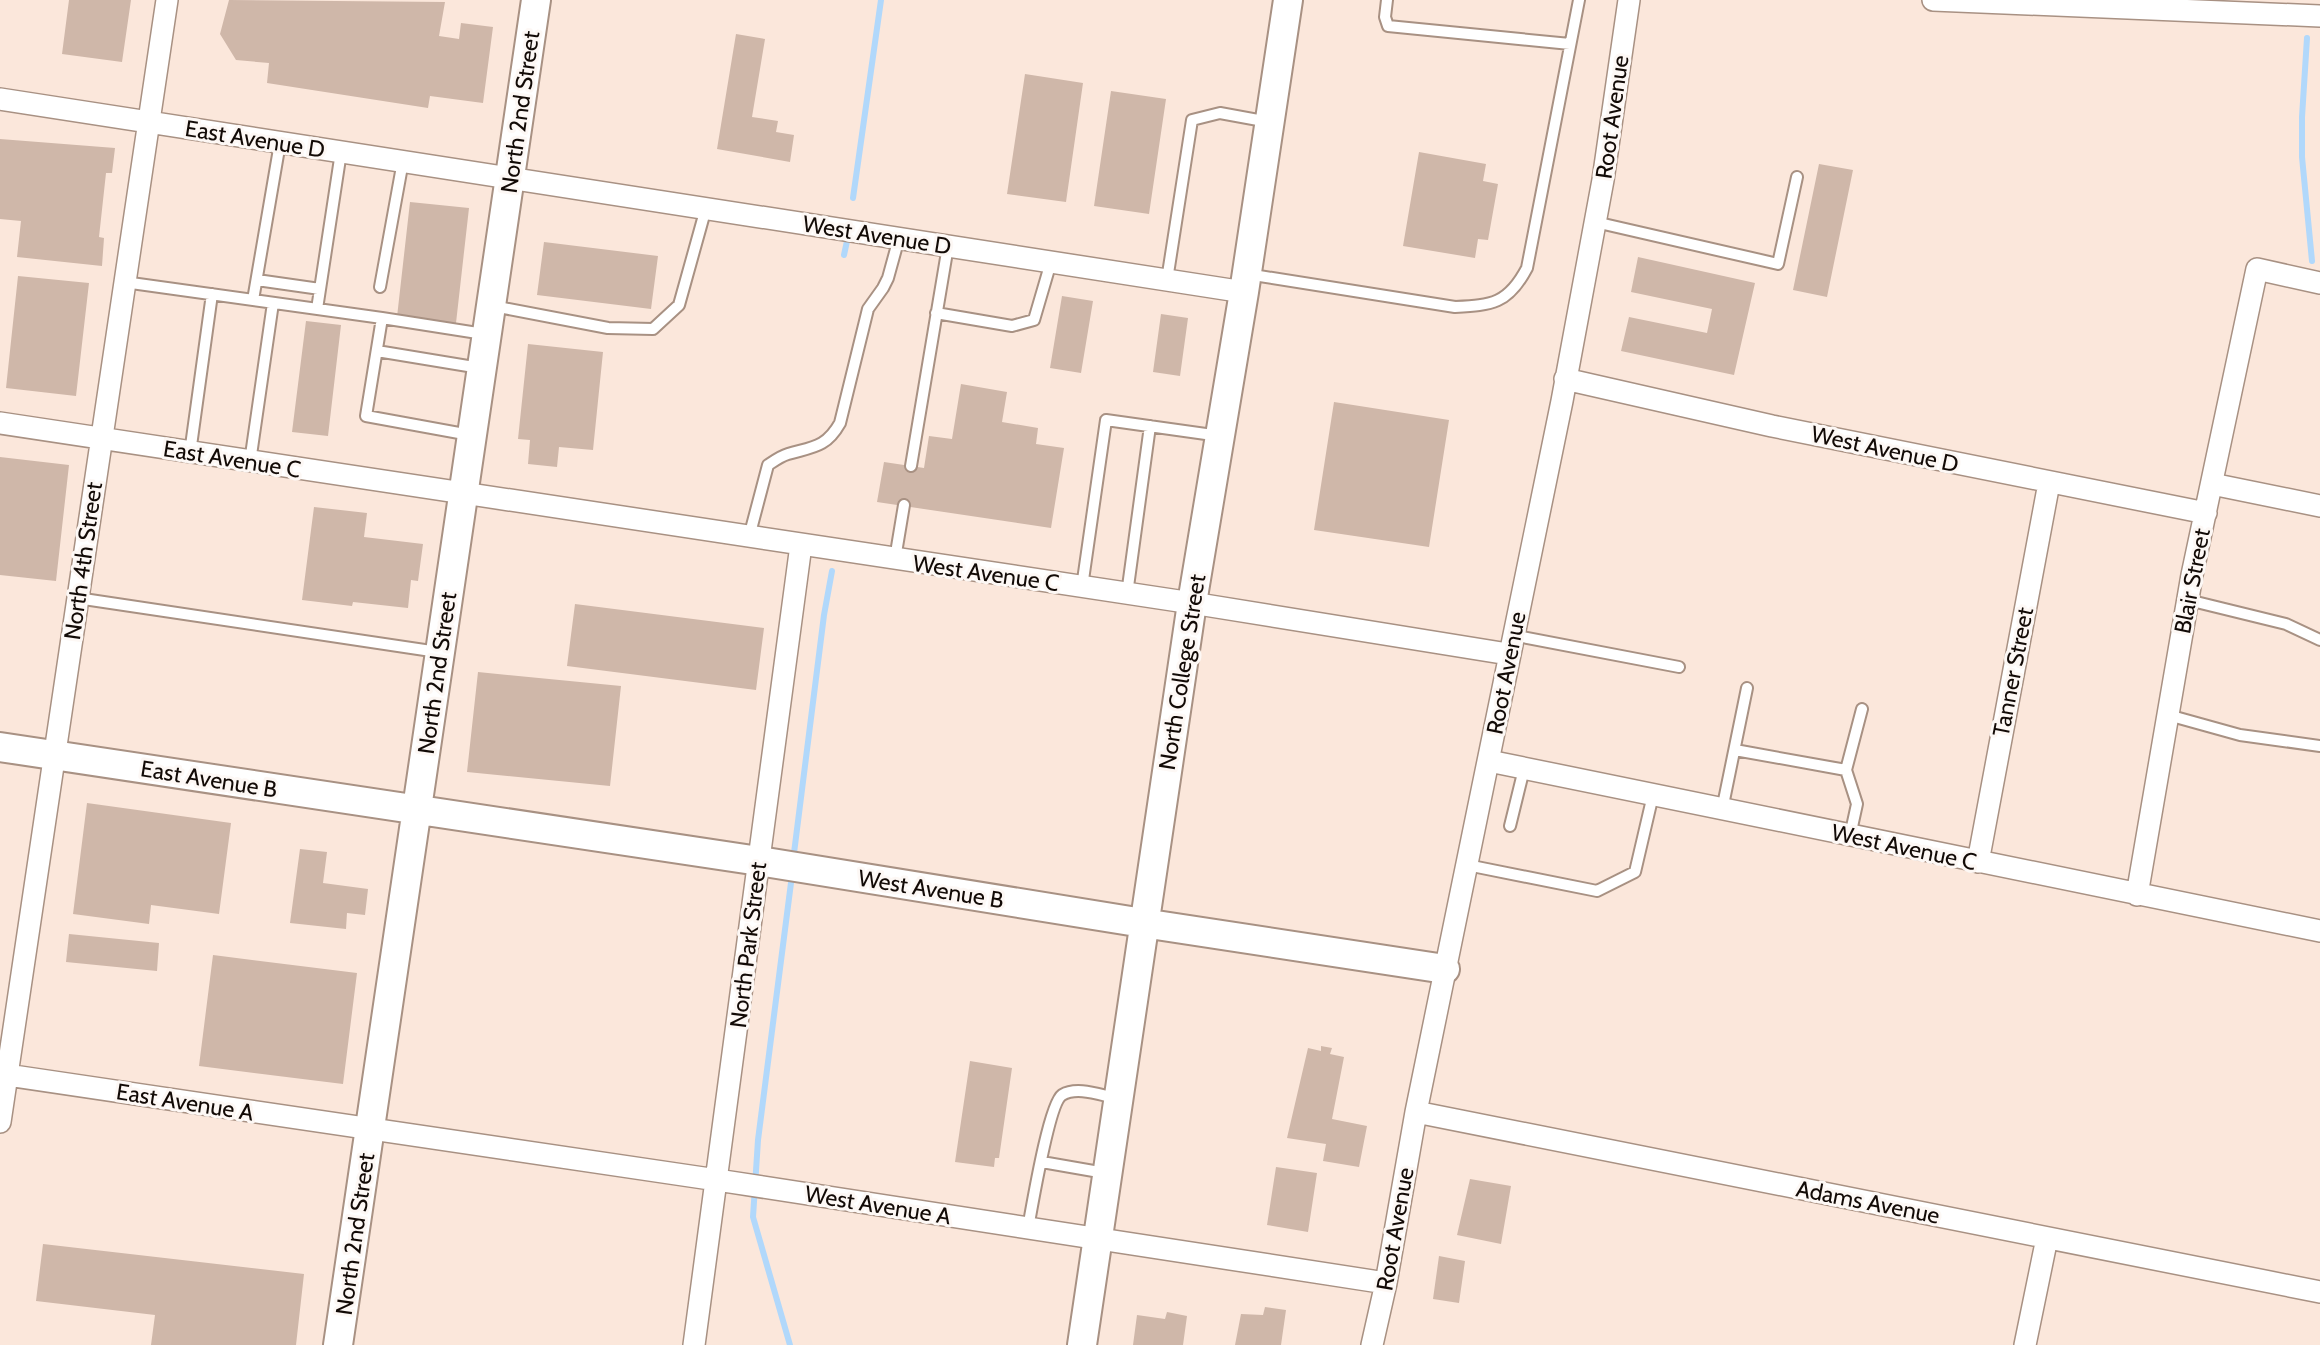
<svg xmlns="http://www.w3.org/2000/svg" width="2320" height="1345" font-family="Cabin,sans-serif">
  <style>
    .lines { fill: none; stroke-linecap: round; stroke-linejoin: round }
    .stream { stroke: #b1d8fb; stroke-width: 6 }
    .building { fill: #cfb7a9 }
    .lane-casing { stroke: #a89183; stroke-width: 14 }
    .street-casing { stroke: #a89183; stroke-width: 24 }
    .secondary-casing { stroke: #a89183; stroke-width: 32 }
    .lane { stroke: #fff; stroke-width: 10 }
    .street { stroke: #fff; stroke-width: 21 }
    .secondary { stroke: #fff; stroke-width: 28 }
    .labels { text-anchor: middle; stroke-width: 6; stroke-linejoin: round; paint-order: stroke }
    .street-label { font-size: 23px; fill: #120a06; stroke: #fdf8f5 }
  </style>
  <rect width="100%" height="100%" fill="#fbe7db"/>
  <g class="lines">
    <path class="stream" d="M2307 38 2302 117V157L2312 261
      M853 198 881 0
      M844 255 847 241
      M793 861 824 615 832 571
      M790 1345 753 1217 758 1140 792 875"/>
  </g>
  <path class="building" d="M69 0H131L122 62 62 54Z
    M229 0 445 2 439 36 459 39 461 23 493 27 483 103 430 96 428 108 267 83 269 63 236 60 220 34Z
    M736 34 765 39 752 117 778 121 776 132 794 135 790 162 717 149Z
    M1025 74 1083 83 1066 202 1007 194Z
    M1111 91 1166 99 1149 214 1094 206Z
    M0 139 115 148 112 173H106L99 237 104 238 102 266 17 257 21 221 0 219Z
    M1419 152 1486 164 1483 181 1498 184 1488 240 1478 239 1475 258 1403 246Z
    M1819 164 1853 170 1827 297 1793 290Z
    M410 202 469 208 456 323 397 317Z
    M544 242 658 256 651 309 537 295Z
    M1638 257 1755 283 1734 375 1621 351 1629 317 1707 333 1712 309 1631 292Z
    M18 276 89 283 76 396 6 388Z
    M1062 296 1093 301 1081 373 1050 368Z
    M1161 314 1188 318 1180 376 1153 372Z
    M306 321 341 325 328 436 292 432Z
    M528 344 603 352 593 450 559 447 557 467 528 464 530 440 518 439Z
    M961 384 1007 392 1002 422 1038 428 1036 444 1064 448 1051 528 877 502 884 462 924 468 929 436 952 439Z
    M1334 402 1449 420 1429 547 1314 530Z
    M0 457 69 465 56 581 0 575Z
    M314 507 367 513 364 537 423 544 418 581 411 580 408 608 353 602 352 606 302 600Z
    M575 604 764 628 756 690 567 666Z
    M478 672 621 686 610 786 467 772Z
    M87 803 231 823 219 914 151 905 149 924 73 914Z
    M300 849 327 852 323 883 368 889 365 915 347 913 346 929 290 923Z
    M69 934 159 943 157 971 66 962Z
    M213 955 357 973 343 1084 199 1066Z
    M1321 1046 1332 1048 1330 1054 1344 1057 1332 1119 1367 1126 1359 1167 1323 1161 1326 1144 1287 1138 1308 1048 1321 1051Z
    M970 1061 1012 1068 999 1158H995L994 1167 955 1162Z
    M1276 1167 1317 1173 1308 1232 1267 1225Z
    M1470 1179 1511 1186 1501 1244 1457 1235Z
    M43 1244 304 1274 296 1345H151L155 1315 36 1301Z
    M1439 1256 1465 1261 1459 1303 1433 1299Z
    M1265 1307 1286 1310 1281 1345H1235L1241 1314 1263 1315Z
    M1167 1312 1187 1316 1183 1345H1133L1137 1315 1165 1319Z"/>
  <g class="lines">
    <defs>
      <path id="lane" d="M1387 0 1385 17 1388 26 1570 44
        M1595 222 1778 264 1797 177
        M1247 274 1455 307C1492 305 1508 304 1527 268L1579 0
        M257 280 320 289
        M1167 280 1192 120 1220 113 1269 122
        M124 282 382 318 366 416 470 435
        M380 287 403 161
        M253 300 280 143
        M493 306 608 328 653 329 679 305 706 208
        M317 309 341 152
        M936 313 1012 326 1034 320 1051 262
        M382 318 484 334
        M377 351 480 368
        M190 453 212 294
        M250 462 273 303
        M911 466 948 246
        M749 537 768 465C774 461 781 456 788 454 812 447 826 448 840 423L868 309 883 288 888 278 899 238
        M895 559 904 505
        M1082 587 1106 420 1220 436
        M1127 594 1150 426
        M77 598 438 652
        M2188 600 2286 624 2320 640
        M1512 635 1679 667
        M2168 715 2240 735 2320 746
        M1735 750 1846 770
        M1722 810 1747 688
        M1510 826 1524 769
        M1850 836 1857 804 1846 770 1862 709
        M1467 865 1597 891 1635 872 1653 795
        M1042 1162 1105 1173
        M1028 1228C1032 1207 1049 1104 1062 1095 1077 1086 1100 1095 1116 1098"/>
      <path id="street" d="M1933 0 2320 16
        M0 99 1244 292
        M1565 379 1772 426 2206 513
        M0 423 1192 603 1508 654
        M2212 484 2320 506
        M1489 761 2320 931
        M1978 862 2049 483
        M2137 895 2192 575 2257 269 2320 283
        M0 1074 717 1180 1386 1283
        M1416 1112 2320 1292
        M0 1122 167 0
        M694 1345 801 545
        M1372 1345 1386 1283 1416 1112 1562 401 1603 180 1629 0
        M2025 1345 2047 1238"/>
      <path id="secondary" d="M0 747 759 861 1143 923 1445 969
        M338 1345 536 0
        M1082 1345 1192 603 1244 292 1288 0"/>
    </defs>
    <use href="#lane" class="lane-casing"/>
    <use href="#street" class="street-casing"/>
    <use href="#secondary" class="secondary-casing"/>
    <use href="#lane" class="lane"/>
    <use href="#street" class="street"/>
    <use href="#secondary" class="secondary"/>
  </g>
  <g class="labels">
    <g class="street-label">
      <text transform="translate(520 112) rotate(-82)" y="8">North 2nd Street</text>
      <text transform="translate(1612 117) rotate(-82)" y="8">Root Avenue</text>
      <text transform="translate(255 139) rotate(9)" y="8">East Avenue D</text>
      <text transform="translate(877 235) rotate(9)" y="8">West Avenue D</text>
      <text transform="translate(1885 449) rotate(12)" y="8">West Avenue D</text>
      <text transform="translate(232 459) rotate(9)" y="8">East Avenue C</text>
      <text transform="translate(83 561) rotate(-82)" y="8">North 4th Street</text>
      <text transform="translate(986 573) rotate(8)" y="8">West Avenue C</text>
      <text transform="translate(2192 581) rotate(-79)" y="8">Blair Street</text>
      <text transform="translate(1182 672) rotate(-81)" y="8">North College Street</text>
      <text transform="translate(2013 672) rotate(-79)" y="8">Tanner Street</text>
      <text transform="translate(437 673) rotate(-82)" y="8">North 2nd Street</text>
      <text transform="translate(1506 673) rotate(-79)" y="8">Root Avenue</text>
      <text transform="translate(209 779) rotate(9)" y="8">East Avenue B</text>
      <text transform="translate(1904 847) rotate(12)" y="8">West Avenue C</text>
      <text transform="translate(931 889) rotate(9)" y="8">West Avenue B</text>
      <text transform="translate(748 945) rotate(-83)" y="8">North Park Street</text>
      <text transform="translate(185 1102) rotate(9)" y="8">East Avenue A</text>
      <text transform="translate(1868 1202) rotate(11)" y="8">Adams Avenue</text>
      <text transform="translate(878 1205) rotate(9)" y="8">West Avenue A</text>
      <text transform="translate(1395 1229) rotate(-80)" y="8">Root Avenue</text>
      <text transform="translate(355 1234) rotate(-82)" y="8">North 2nd Street</text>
    </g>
  </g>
</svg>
